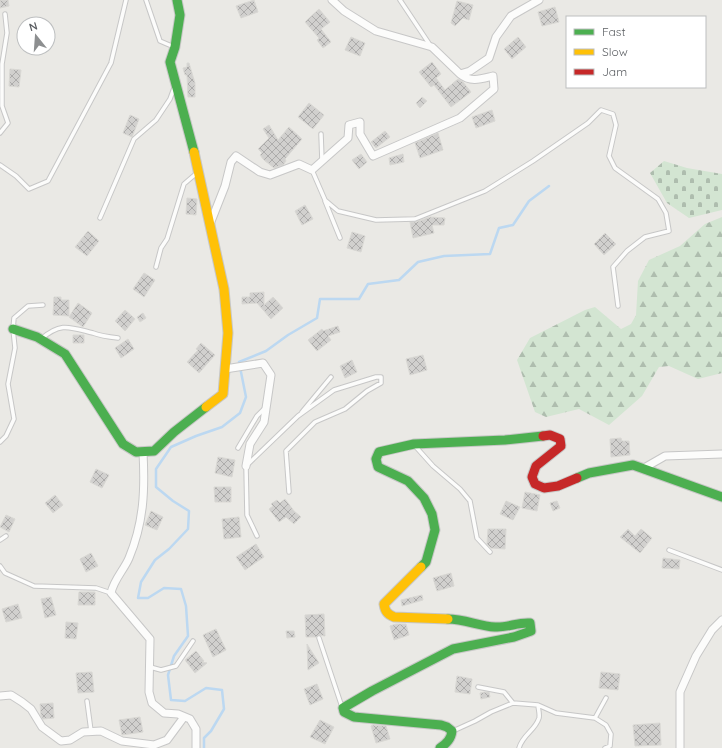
<svg xmlns="http://www.w3.org/2000/svg" width="722" height="748" font-family="Quicksand,sans-serif">
  <style>
    .forest { fill: url(#forest-firs) }
    .cemetery { fill: url(#cemetery-stones) }
    .lines { fill: none; stroke-linecap: round; stroke-linejoin: round }
    .stream { stroke: #bcd8f1; stroke-width: 2.5 }
    .building { fill: url(#building-cross-hatch); stroke: #d9d8d4 }
    .lane-casing { stroke: #c7c7c7; stroke-width: 5.5 }
    .street-casing { stroke: #c7c7c7; stroke-width: 9 }
    .fast-casing { stroke: #c7c7c6; stroke-width: 11 }
    .slow-casing { stroke: #c7c7c6; stroke-width: 11 }
    .jam-casing { stroke: #c7c7c6; stroke-width: 11 }
    .lane { stroke: #fcfcfb; stroke-width: 3.5 }
    .street { stroke: #fcfcfb; stroke-width: 7 }
    .fast { stroke: #4caf50; stroke-width: 9 }
    .slow { stroke: #ffc107; stroke-width: 9 }
    .jam { stroke: #c62828; stroke-width: 9 }
  </style>
  <defs>
    <pattern id="forest-firs" width="22" height="20" patternUnits="userSpaceOnUse"><rect width="22" height="20" fill="#d3e5d2"/><path d="M5 1l3.5 6h-7zM16 11l3.5 6h-7z" fill="#aebdae"/></pattern>
    <pattern id="cemetery-stones" width="16" height="16" patternUnits="userSpaceOnUse"><rect width="16" height="16" fill="#d3e5d2"/><path d="M2 7V4a2 2 0 0 1 4 0v3zM10 15v-3a2 2 0 0 1 4 0v3z" fill="#aebdae"/></pattern>
    <pattern id="building-cross-hatch" width="8" height="8" patternUnits="userSpaceOnUse"><rect width="8" height="8" fill="#d1d0ce"/><path d="M0 0l8 8M0 8l8-8" fill="none" stroke="#adacab"/></pattern>
  </defs>
  <rect width="100%" height="100%" fill="#eae9e5"/>
  <path class="forest" d="M722 217V373L698 379 669 366 659 367 642 396 609 425 579 409 546 417 535 412 517 360 530 338 585 310 595 307 621 329 631 324 636 315 638 281 649 260 680 246 705 224Z"/>
  <path class="cemetery" d="M664 161 687 168 722 174V210L689 218 667 203 650 173Z"/>
  <g class="lines">
    <path class="stream" d="M204 748V738L211 731 224 709 222 690 206 688 185 701 171 700 168 675 174 656 188 636 186 606 181 589 164 588 148 598H138L141 582 155 560 169 549 188 529 189 511 173 501 156 487V469L171 447 196 436 222 427 240 413 246 397 239 362 266 351 288 335 317 318 320 299H359L368 284 399 280 418 262 444 256 490 254 499 228 513 225 529 201 549 186"/>
  </g>
  <path class="building" d="M0 0H8L9 6 0 8Z
    M254 0 258 12 241 18 236 6Z
    M457 1 473 5 469 20 463 18 455 26 451 23Z
    M555 7 559 22 542 26 538 12Z
    M319 9 330 22 321 29 331 42 323 48 317 40 319 38 305 22Z
    M351 37 365 43 360 56 345 50Z
    M518 37 526 47 512 59 504 49Z
    M432 62 441 74 436 78 445 90 458 79 463 82 471 92 451 107 434 85 431 87 419 72Z
    M187 63H189L195 83V97H188L187 75H185L183 68 187 67Z
    M10 69 21 70 19 87 9 86Z
    M422 97 427 101 420 108 416 103Z
    M309 103 324 115 313 129 298 117Z
    M492 110 495 121 476 128 472 117Z
    M130 115 139 119 132 137 123 133Z
    M269 125 278 140 289 127 302 139 285 159 286 161 283 165 274 168 264 160 260 155 262 153 258 149 269 138 263 129Z
    M385 131 390 137 376 148 371 142Z
    M438 133 443 150 420 158 415 143Z
    M361 154 367 162 359 169 352 160Z
    M403 154 404 162 390 165 389 158Z
    M187 198 197 199 196 215 186 214Z
    M305 205 313 219 302 225 295 211Z
    M430 217 445 218 444 225H432L434 233 413 238 410 222H416Z
    M88 231 99 241 87 256 75 247Z
    M352 232 365 236 361 252 347 248Z
    M605 233 616 244 604 255 594 244Z
    M144 273 155 280 144 297 133 289Z
    M264 292V305L273 297 283 308 271 319 257 303 242 304V297H250V293Z
    M54 297H61V300H69V316L53 315Z
    M78 303 92 313 83 327 69 317Z
    M125 310 135 319 125 331 115 321Z
    M143 313 146 318 140 322 137 317Z
    M338 326 340 332 328 336 331 340 317 351 308 340 322 329 323 331Z
    M73 335H84V343H73Z
    M128 339 134 349 121 358 115 348Z
    M201 343 215 355 199 373 187 362 198 350 196 349Z
    M423 355 427 370 410 375 406 359Z
    M352 360 357 372 345 378 340 366Z
    M621 438 622 441H629L630 455 611 457 610 439Z
    M218 457 235 460 232 477 215 473Z
    M96 469 109 475 102 488 90 482Z
    M214 487H231V502H215Z
    M525 492 540 495 537 511 522 508Z
    M55 495 63 505 53 513 45 503Z
    M285 499 294 511 301 517 294 524 286 517 279 522 269 509 273 506 271 504 277 500 280 503Z
    M506 501 520 507 513 520 500 514Z
    M557 501 560 508 553 511 550 503Z
    M151 511 163 517 157 530 145 525Z
    M6 515 15 519 9 532 0 527Z
    M239 517 241 537 224 539 222 519Z
    M488 529H506L505 549 491 548 487 544Z
    M628 529 635 536 641 529 652 538 640 553 620 537Z
    M256 544 264 557 245 570 236 557Z
    M91 553 98 566 86 572 80 559Z
    M663 558 680 560 679 569 662 568Z
    M451 573 454 586 437 591 433 578Z
    M79 592H95V605H78Z
    M422 595 423 600 402 606 401 600Z
    M51 597 56 615 45 618 41 599Z
    M18 604 22 618 6 622 2 609Z
    M324 614 325 636 319 635 316 637H306L305 615Z
    M66 622 78 623 76 639 65 638Z
    M396 624H406L409 635 394 640 390 626Z
    M216 629 226 650 213 657 203 635Z
    M286 631H294L295 637 287 638Z
    M307 644 319 663 308 670Z
    M196 651 204 661 202 662 207 663 195 673 185 660Z
    M92 672 94 692 78 693 76 673Z
    M601 672 620 674 618 690 599 688Z
    M457 676 472 679 470 694 455 692Z
    M317 684 323 699 310 705 304 689Z
    M485 692H489L490 697 481 699 480 693Z
    M53 703 54 718 43 719 41 716 40 704Z
    M140 717 143 732 122 735 119 720Z
    M320 720 334 727 325 744 310 737Z
    M660 723 661 745 635 746 633 725Z
    M373 725 386 726 390 739 376 743 371 726Z"/>
  <g class="lines">
    <defs>
      <path id="lane" d="M146 0 160 41 174 47
        M400 0 430 45
        M0 133 8 123 2 106V64L7 33 5 14
        M321 134 322 161
        M0 165 16 176 29 189 48 181 111 63 126 0
        M312 170 325 200 338 211 376 220 415 219 485 191 533 161 588 123 601 110 613 114 616 125 609 156 615 168 658 199 666 213 669 231 645 237 627 251 613 267 618 306
        M325 201 340 238
        M100 218 134 139 156 120 170 99 174 88
        M156 267 161 248 167 239 184 184 198 172
        M41 339C61 322 69 327 93 333 101 336 109 337 118 338
        M302 412 331 377
        M0 442 6 436 14 419 8 384 15 348 13 329 14 318 28 306 43 305
        M416 447 433 466 460 489 470 501 477 538 490 552
        M238 448 257 416 266 407
        M257 536 247 515 246 466 298 416 334 390 376 377H381V383L367 391 345 409 315 422 286 451 289 492
        M0 540 6 536
        M669 550 722 570
        M0 566 5 573 34 586 96 588 111 593
        M319 638 342 707
        M150 667 161 670 176 666 193 641
        M478 687 504 692 513 703
        M87 701 91 731
        M538 705 556 713 595 718 606 725 611 734 610 746 605 748
        M595 718 606 698
        M453 731 475 721 491 712 513 703 538 705C538 708 540 714 539 718 535 731 523 734 519 748"/>
      <path id="street" d="M332 0 344 11 376 31 432 47 460 74 470 71 489 58 496 37 511 16 539 0
        M210 224 225 186 231 162 236 156 260 172 270 175 299 164 312 170 348 138 349 125 360 122V134L373 156 460 118 494 89 493 76C481 79 471 83 460 74
        M225 369 263 363 271 375 264 422 250 444 246 466
        M143 452C145 490 144 522 129 558 124 570 114 579 111 593L150 639 149 692 152 703 164 713 178 714 190 719 196 729V748
        M644 468 665 456 722 454
        M0 696 11 695 22 702 31 709 42 727 61 741 70 740 83 732 101 731 122 741 154 745 167 740 184 717
        M680 748V692L696 656 712 630 722 620"/>
      <path id="fast" d="M177 0 180 15 175 47 170 62 194 152
        M13 329 37 337 65 354 123 444 136 452 154 451 174 432 206 407
        M577 478 589 473 633 465 722 497
        M421 567 426 562 435 530 432 514 424 498 408 481 378 467 376 459 379 452 414 444 505 440 543 436
        M440 748C447 743 451 739 452 731L447 727 441 725 354 717 344 712 343 708 372 691 453 649 514 637 531 631 530 623C518 622 507 628 495 627 479 626 464 619 448 619"/>
      <path id="slow" d="M194 152 224 289 228 333 223 394 206 407
        M421 567 384 604C385 611 387 614 394 617L448 619"/>
      <path id="jam" d="M543 436 550 435 560 439 561 446 536 466 532 477 535 484 544 488 558 486 577 478"/>
    </defs>
    <use href="#lane" class="lane-casing"/>
    <use href="#street" class="street-casing"/>
    <use href="#fast" class="fast-casing"/>
    <use href="#slow" class="slow-casing"/>
    <use href="#jam" class="jam-casing"/>
    <use href="#lane" class="lane"/>
    <use href="#street" class="street"/>
    <use href="#fast" class="fast"/>
    <use href="#slow" class="slow"/>
    <use href="#jam" class="jam"/>
  </g>
  <rect x="566" y="16" width="140" height="72" fill="#ffffff" stroke="#bdbfc0"/>
  <rect x="574" y="29" width="20" height="6" fill="#4caf50" stroke="#bdbfc0"/>
  <text x="602" y="36" font-size="12" fill="#5b5e62">Fast</text>
  <rect x="574" y="49" width="20" height="6" fill="#ffc107" stroke="#bdbfc0"/>
  <text x="602" y="56" font-size="12" fill="#5b5e62">Slow</text>
  <rect x="574" y="69" width="20" height="6" fill="#c62828" stroke="#bdbfc0"/>
  <text x="602" y="76" font-size="12" fill="#5b5e62">Jam</text>
  <g transform="translate(36 36) rotate(343)"><circle r="19" fill="#ffffff" stroke="#bdbfc0"/>
  <path d="M0-3L7 15L0 10L-7 15Z" fill="#8d8f90"/>
  <text y="-6" font-size="11" font-weight="bold" text-anchor="middle" fill="#5b5e62">N</text>
  </g>
</svg>
